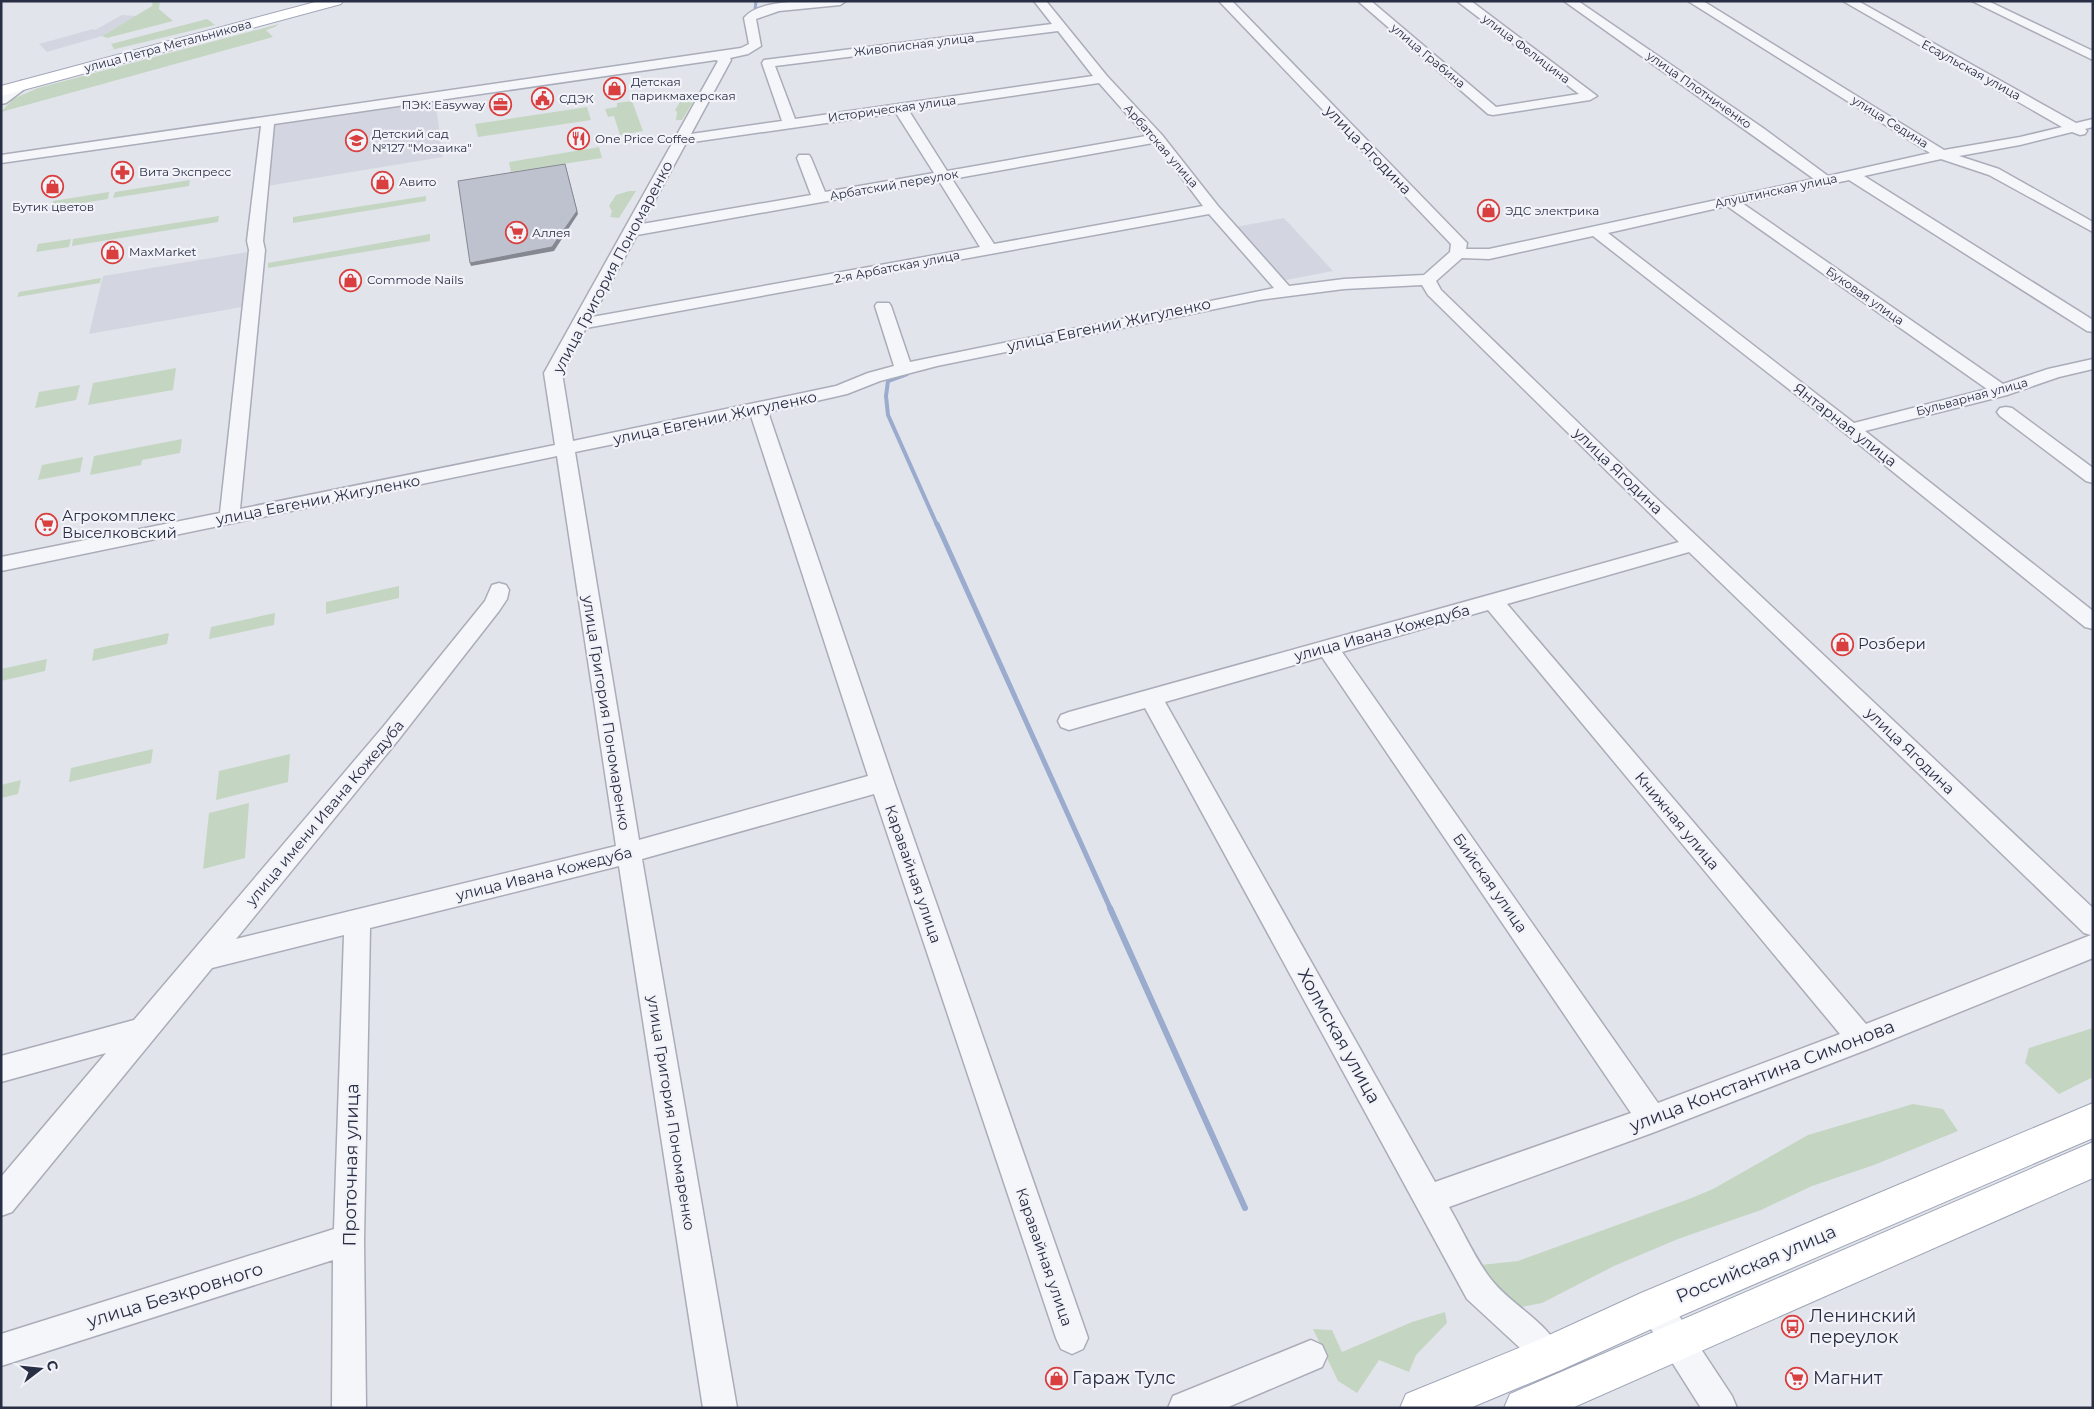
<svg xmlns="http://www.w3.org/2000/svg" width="2094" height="1409" font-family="Montserrat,sans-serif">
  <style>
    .built { fill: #d3d6e0 }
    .green { fill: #c4d6c2 }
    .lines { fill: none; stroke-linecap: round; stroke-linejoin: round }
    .stream-far3 { stroke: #9aabce; stroke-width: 3 }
    .stream-far2 { stroke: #9aabce; stroke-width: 4 }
    .stream-far1 { stroke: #9aabce; stroke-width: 5 }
    .stream { stroke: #9aabce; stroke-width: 6 }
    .minor-casing { stroke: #aaadb9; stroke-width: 3 }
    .major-casing { stroke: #a0a6b8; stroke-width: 2 }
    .minor { fill: #f5f6f9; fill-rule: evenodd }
    .major { fill: #fff; fill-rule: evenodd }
    .shaded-wall { fill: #858890 }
    .building { fill: #bec2ce; stroke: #858890 }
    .labels { text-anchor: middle; stroke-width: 4.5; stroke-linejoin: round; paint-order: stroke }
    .far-street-label { font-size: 12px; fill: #282e44; stroke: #f2f3f8 }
    .far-poi-label { font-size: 12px; fill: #282e44; stroke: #f2f3f8; text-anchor: start }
    .street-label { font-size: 15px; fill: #282e44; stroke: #f2f3f8 }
    .poi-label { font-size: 15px; fill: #282e44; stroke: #f2f3f8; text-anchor: start }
    .near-street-label { font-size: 18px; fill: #282e44; stroke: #f2f3f8 }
    .near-poi-label { font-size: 18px; fill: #282e44; stroke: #f2f3f8; text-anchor: start }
  </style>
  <rect width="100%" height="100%" fill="#e2e4eb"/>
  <path class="built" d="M122 15 136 16 102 36 47 52 39 44 93 29 95 30Z
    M435 99 443 157 267 186 273 124Z
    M1284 218 1333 271 1281 281 1235 227Z
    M247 252 242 307 89 334 103 276Z"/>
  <path class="green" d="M153 1H160L159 9 173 21 107 38 102 36 152 6Z
    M207 19 215 25 103 52 114 49 111 44Z
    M279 24 275 27 266 30 273 37 1 112 13 99 38 88Z
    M691 98 695 99 682 120H676L677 112 675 110 680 102Z
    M632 101 643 131 620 135 614 116 608 117 605 109 617 107V103Z
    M587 107 591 120 478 137 475 124Z
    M599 147 602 158 511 172 509 162Z
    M190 180 189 186 113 198 115 192Z
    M629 191H636L619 218 610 217 612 211 609 206 616 195Z
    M109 192 108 199 51 208 53 201Z
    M426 196V201L293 223V217Z
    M219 216 218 222 72 246 73 239Z
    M430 234V241L268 268V263Z
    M71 239 69 247 36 252 38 244Z
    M101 278 100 283 17 297 19 292Z
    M176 368 173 390 88 405 93 383Z
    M80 385 76 400 35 408 39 392Z
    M182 439 180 453 142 460 141 465 90 475 94 456Z
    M83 457 80 472 38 480 42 465Z
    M399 586V598L326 614V602Z
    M275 613 274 625 209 639 211 627Z
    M169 633 167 644 92 661 94 649Z
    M47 659 45 671 1 681V669Z
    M153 749 151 763 69 782 71 768Z
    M290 754 288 782 216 800 219 771Z
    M21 780 18 794 1 798V785Z
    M249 803 245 858 203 869 209 813Z
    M2093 1028V1077L2059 1094 2025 1063 2029 1048Z
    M1913 1104 1943 1109 1958 1131 1874 1165 1812 1186 1761 1210 1678 1239 1614 1266 1542 1303 1506 1310 1481 1265 1518 1261 1689 1199 1713 1189 1808 1135Z
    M1445 1312 1447 1323 1416 1355 1409 1372 1379 1360 1357 1393 1338 1381 1313 1329 1332 1330 1342 1352 1412 1322Z"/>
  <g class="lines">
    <path class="stream-far3" d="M755 10 756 1"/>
    <path class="stream-far2" d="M907 374 888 381 886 396 888 415 937 525"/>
    <path class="stream-far1" d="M937 524 1111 910"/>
    <path class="stream" d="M1110 908 1245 1208"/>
    <defs>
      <path id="minor" d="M798 1H846L840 5 779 11 756 19 761 46 748 54 730 58 731 60 691 134 782 121 762 63 764 60 1052 24 1034 1H1046L1107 76 1162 135 1218 206 1289 286 1344 279 1424 275 1450 252 1451 244 1219 1H1232L1464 240 1467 243 1466 249H1489L1814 179 1564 1H1578L1763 128 1828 176 1930 153 1688 1H1703L1944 150 2020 137 2062 127 1843 1H1858L2076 123 2093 119V127L2085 129 2087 131 2085 134 2080 135 2072 132 2020 145 1959 156 1999 169 2093 222V232L1989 175 1941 159 1864 176 2093 320V332L2087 331 1849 180 1742 203 2003 384 2048 369 2093 359V369L2059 377 2007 395 1865 431 2093 611V629L2085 627 1845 433 1593 236 1489 259 1462 258 1436 281 1441 290 1654 496 2093 908V958L1871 1048 1652 1133 1449 1207C1462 1229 1474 1257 1490 1278 1512 1307 1548 1320 1563 1356L1558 1367 1547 1372 1536 1367 1519 1347 1467 1299 1145 708 1069 730 1061 727 1058 721 1061 715 1069 712 1679 542 1428 295 1422 285 1344 289 1259 300 937 366 880 381 847 394 768 412 894 782 1088 1338 1083 1349 1072 1354 1061 1349 1056 1338 874 794 642 859 737 1408H703L619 866 370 928 364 1240 366 1408H332L333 1260 1 1366V1334L334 1229 344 935 212 968 12 1212 1 1216V1177L106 1053 1 1082V1056L134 1020 383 727 485 601 492 585 499 583 506 585 509 590 507 599 499 611 399 739 236 939 616 846 557 456 1 571V557L220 513 249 250 247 241 261 126 1 163V155L741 48 749 44 744 18C755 4 781 3 798 1ZM1058 31 1093 76 795 119 775 66ZM716 60 718 61 544 373 555 445 240 509 265 250 263 241 274 124ZM1099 83 1146 136 947 171 909 111ZM896 113 934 173 825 192 811 158 809 155H799L797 158 811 195 642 224 686 143ZM1153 143 1170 162 1203 206 994 244 952 179ZM939 181 980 247 592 317 637 235ZM1727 206 1987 389 1854 423 1608 233ZM1209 214 1274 288 910 362 891 306 889 303H877L875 306 894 366 868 373 836 386 573 441 562 373 586 328ZM751 416 868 776 639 840 575 452ZM1689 552 2084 933 2091 935 1866 1024 1507 604ZM1488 610 1840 1034 1658 1103 1342 652ZM1322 657 1631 1113 1435 1182 1165 702Z
        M1358 1H1371L1496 107 1579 94 1457 1H1471L1597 96 1590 100 1493 115 1488 114Z
        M1972 1H1988L2093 51V60Z
        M21 81 26 82 27 85 26 88 6 103 1 104V94Z
        M2006 407 2012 408 2093 468V483L2086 481 2000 416 1997 412 2000 408Z
        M1655 1291 1666 1296 1732 1396 1737 1408H1701L1644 1318 1639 1307 1644 1296Z
        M1311 1340 1322 1345 1327 1356 1322 1367 1226 1408H1168L1173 1396Z"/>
      <path id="major" d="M319 1H343L341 4 1 96V86Z
        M2093 1103V1138L1669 1321 1561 1370 1470 1408H1400L1406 1394 1536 1341 1641 1293Z
        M2093 1142V1178L1572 1408H1504L1510 1394Z"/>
    </defs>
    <use href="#minor" class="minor-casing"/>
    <use href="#major" class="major-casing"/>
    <use href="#minor" class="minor"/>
    <use href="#major" class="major"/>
  </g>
  <path class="shaded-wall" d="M565 164 578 214 554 251 471 266 470 263Z"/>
  <path class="building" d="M565 164 577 211 552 247 470 263 458 181Z"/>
  <defs>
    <symbol id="shop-ring" viewBox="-11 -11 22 22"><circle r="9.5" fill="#f2f3f8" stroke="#d83f3e" stroke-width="1.5"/><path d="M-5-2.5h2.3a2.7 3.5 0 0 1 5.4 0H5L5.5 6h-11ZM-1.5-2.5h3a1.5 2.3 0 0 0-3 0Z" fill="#d83f3e"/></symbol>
    <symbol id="civic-ring" viewBox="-11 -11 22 22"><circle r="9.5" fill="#f2f3f8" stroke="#d83f3e" stroke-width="1.5"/><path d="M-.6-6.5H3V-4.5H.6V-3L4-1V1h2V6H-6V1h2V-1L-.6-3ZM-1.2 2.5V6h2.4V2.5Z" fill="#d83f3e"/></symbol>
    <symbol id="office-ring" viewBox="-11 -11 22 22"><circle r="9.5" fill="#f2f3f8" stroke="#d83f3e" stroke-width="1.5"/><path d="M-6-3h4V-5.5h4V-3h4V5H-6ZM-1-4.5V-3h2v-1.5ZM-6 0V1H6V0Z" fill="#d83f3e"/></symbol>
    <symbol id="restaurant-ring" viewBox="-11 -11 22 22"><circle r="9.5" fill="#f2f3f8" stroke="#d83f3e" stroke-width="1.5"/><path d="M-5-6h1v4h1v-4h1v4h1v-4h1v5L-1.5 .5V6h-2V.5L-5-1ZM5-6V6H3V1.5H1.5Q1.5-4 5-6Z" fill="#d83f3e"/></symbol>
    <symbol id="school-ring" viewBox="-11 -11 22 22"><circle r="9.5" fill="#f2f3f8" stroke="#d83f3e" stroke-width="1.5"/><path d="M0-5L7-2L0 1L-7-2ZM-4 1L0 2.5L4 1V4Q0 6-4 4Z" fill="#d83f3e"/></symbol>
    <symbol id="pharmacy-ring" viewBox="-11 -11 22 22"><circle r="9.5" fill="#f2f3f8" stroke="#d83f3e" stroke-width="1.5"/><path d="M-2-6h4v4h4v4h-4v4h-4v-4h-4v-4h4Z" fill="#d83f3e"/></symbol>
    <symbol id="supermarket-ring" viewBox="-11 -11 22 22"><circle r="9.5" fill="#f2f3f8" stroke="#d83f3e" stroke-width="1.5"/><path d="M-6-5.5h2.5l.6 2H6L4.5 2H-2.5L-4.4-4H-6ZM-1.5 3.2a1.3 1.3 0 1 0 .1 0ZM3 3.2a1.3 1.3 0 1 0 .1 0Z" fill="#d83f3e"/></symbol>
    <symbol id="bus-ring" viewBox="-11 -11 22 22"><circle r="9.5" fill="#f2f3f8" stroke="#d83f3e" stroke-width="1.5"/><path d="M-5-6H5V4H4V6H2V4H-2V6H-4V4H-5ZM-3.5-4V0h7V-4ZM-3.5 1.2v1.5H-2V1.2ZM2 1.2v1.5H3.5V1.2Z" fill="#d83f3e"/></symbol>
  </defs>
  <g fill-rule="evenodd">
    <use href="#shop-ring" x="602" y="76" width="25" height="25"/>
    <use href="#civic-ring" x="530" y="86" width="25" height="25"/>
    <use href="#office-ring" x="488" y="92" width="25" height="25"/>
    <use href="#restaurant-ring" x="566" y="126" width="25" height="25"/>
    <use href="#school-ring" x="344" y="128" width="25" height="25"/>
    <use href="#pharmacy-ring" x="110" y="160" width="25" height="25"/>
    <use href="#shop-ring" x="370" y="170" width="25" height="25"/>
    <use href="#shop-ring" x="40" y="174" width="25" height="25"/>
    <use href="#shop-ring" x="1476" y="198" width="25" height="25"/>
    <use href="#supermarket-ring" x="504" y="220" width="25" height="25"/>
    <use href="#shop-ring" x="100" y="240" width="25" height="25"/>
    <use href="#shop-ring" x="338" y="268" width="25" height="25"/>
    <use href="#supermarket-ring" x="34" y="512" width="25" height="25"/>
    <use href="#shop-ring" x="1830" y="632" width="25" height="25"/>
    <use href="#bus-ring" x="1780" y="1314" width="25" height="25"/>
    <use href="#shop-ring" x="1044" y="1366" width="25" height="25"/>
    <use href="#supermarket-ring" x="1784" y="1366" width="25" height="25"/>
  </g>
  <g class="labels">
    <g class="far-street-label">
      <text transform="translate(914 45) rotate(-7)" y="4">Живописная улица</text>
      <text transform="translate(168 46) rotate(-15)" y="4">улица Петра Метальникова</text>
      <text transform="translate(1526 49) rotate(37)" y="4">улица Фелицина</text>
      <text transform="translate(1428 56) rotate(40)" y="4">улица Грабина</text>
      <text transform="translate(1971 70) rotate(29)" y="4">Есаульская улица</text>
      <text transform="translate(1699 90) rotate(35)" y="4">улица Плотниченко</text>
      <text transform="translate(892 109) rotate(-8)" y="4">Историческая улица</text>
      <text transform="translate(1890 122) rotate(32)" y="4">улица Седина</text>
      <text transform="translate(1161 146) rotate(49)" y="4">Арбатская улица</text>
      <text transform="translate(894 185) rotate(-10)" y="4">Арбатский переулок</text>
      <text transform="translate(1776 191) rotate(-12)" y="4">Алуштинская улица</text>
      <text transform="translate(897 267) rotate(-11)" y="4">2-я Арбатская улица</text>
      <text transform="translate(1865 296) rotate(35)" y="4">Буковая улица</text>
      <text transform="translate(1972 397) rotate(-15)" y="4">Бульварная улица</text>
    </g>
    <g class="far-poi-label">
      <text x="631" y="86">Детская<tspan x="631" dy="14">парикмахерская</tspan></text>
      <text x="559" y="103">СДЭК</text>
      <text x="485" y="109" text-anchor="end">ПЭК: Easyway</text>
      <text x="372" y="138">Детский сад<tspan x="372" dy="14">№127 "Мозаика"</tspan></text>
      <text x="595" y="143">One Price Coffee</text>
      <text x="139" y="176">Вита Экспресс</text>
      <text x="399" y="186">Авито</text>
      <text x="53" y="211" text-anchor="middle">Бутик цветов</text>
      <text x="1505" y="215">ЭДС электрика</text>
      <text x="532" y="237">Аллея</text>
      <text x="129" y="256">MaxMarket</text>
      <text x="367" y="284">Commode Nails</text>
    </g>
    <g class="street-label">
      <text transform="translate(1368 150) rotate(46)" y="5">улица Ягодина</text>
      <text transform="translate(613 267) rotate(-62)" y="5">улица Григория Пономаренко</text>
      <text transform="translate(1109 325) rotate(-12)" y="5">улица Евгении Жигуленко</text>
      <text transform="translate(715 418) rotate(-12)" y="5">улица Евгении Жигуленко</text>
      <text transform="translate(1845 425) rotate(38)" y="5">Янтарная улица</text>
      <text transform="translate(1618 471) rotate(44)" y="5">улица Ягодина</text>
      <text transform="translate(318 500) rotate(-11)" y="5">улица Евгении Жигуленко</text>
      <text transform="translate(1382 633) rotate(-15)" y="5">улица Ивана Кожедуба</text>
      <text transform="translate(606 713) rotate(81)" y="5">улица Григория Пономаренко</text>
      <text transform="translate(1910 751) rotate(44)" y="5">улица Ягодина</text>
      <text transform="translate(325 813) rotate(-50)" y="5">улица имени Ивана Кожедуба</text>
      <text transform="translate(1677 821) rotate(50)" y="5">Книжная улица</text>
      <text transform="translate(544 874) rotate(-14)" y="5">улица Ивана Кожедуба</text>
      <text transform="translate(913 874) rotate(71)" y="5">Каравайная улица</text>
      <text transform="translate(1490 883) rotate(55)" y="5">Бийская улица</text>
      <text transform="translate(671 1113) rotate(81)" y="5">улица Григория Пономаренко</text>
      <text transform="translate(1044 1257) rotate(71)" y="5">Каравайная улица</text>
    </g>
    <g class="poi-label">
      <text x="62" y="521">Агрокомплекс<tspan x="62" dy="17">Выселковский</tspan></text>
      <text x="1858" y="649">Розбери</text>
    </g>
    <g class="near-street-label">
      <text transform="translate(1339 1036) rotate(61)" y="6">Холмская улица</text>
      <text transform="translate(1762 1076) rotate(-21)" y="6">улица Константина Симонова</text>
      <text transform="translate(351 1165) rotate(-89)" y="6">Проточная улица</text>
      <text transform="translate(1756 1264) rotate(-23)" y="6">Российская улица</text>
      <text transform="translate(175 1295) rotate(-17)" y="6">улица Безкровного</text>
    </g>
    <g class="near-poi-label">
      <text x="1809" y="1322">Ленинский<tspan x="1809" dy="21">переулок</tspan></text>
      <text x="1072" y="1384">Гараж Тулс</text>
      <text x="1813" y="1384">Магнит</text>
    </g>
  </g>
  <rect width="2094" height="1409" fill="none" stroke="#282e44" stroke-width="5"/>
  <g transform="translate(40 1369) rotate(74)" stroke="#f2f3f8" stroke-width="4" paint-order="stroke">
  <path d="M0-4L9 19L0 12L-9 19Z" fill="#282e44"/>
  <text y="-8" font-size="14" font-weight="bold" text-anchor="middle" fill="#282e44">С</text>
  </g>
</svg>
